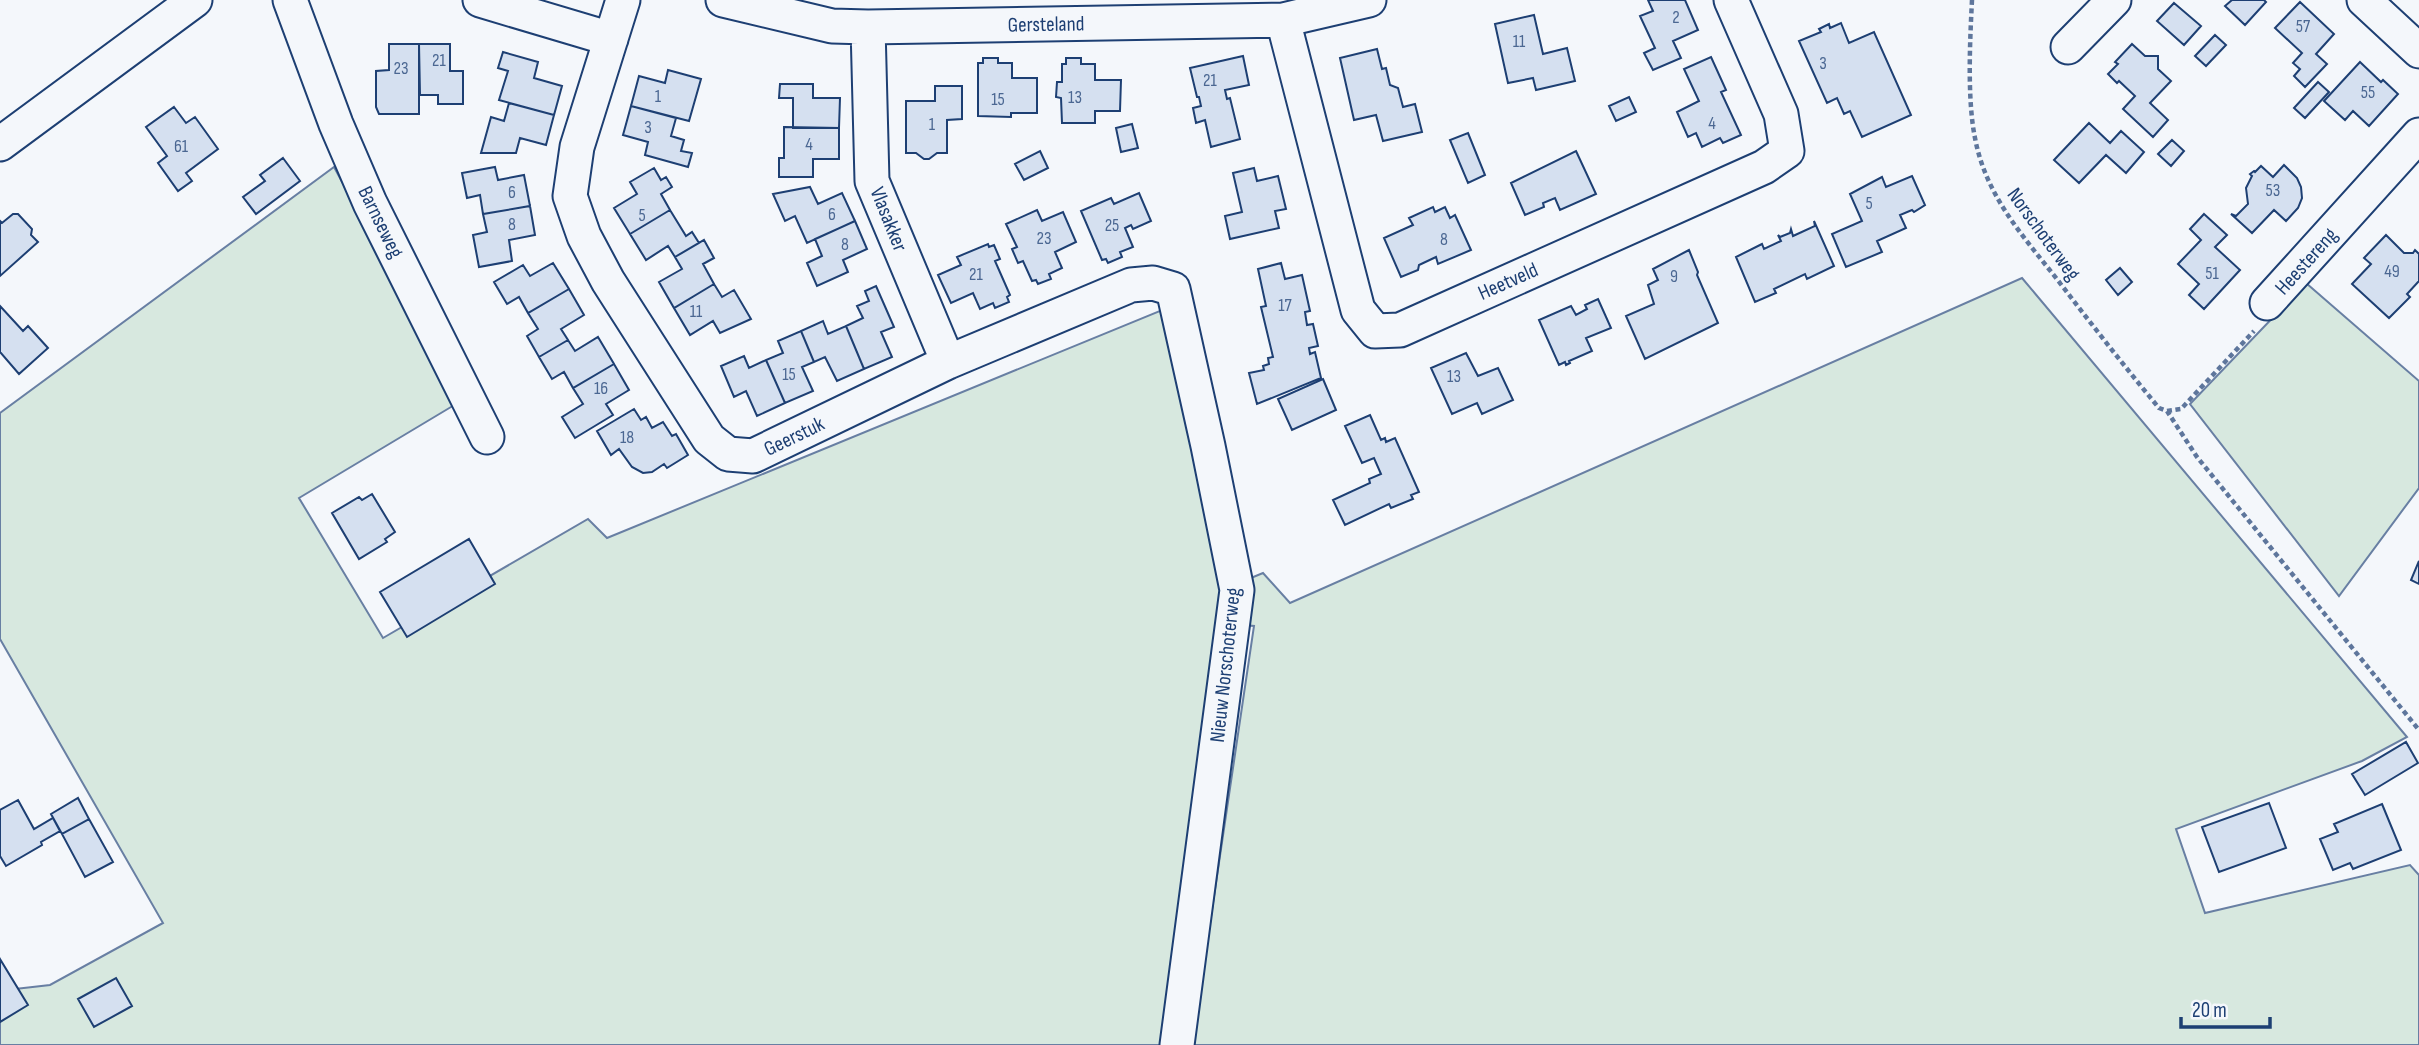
<svg xmlns="http://www.w3.org/2000/svg" width="2419" height="1045" font-family="'Sofia Sans Condensed',sans-serif">
  <style>
    .green { fill: #d7e8df; stroke: #687fa3; stroke-width: 2 }
    .building { fill: #d5e0f0; stroke: #1d3f73; stroke-width: 2 }
    .lines { fill: none; stroke-linecap: round; stroke-linejoin: round }
    .minor-casing { stroke: #1d3f73; stroke-width: 37 }
    .path { stroke: #5e769c; stroke-width: 4.5; stroke-dasharray: 5 3.5; stroke-linecap: butt }
    .minor { stroke: #f4f7fb; stroke-width: 33 }
    .labels { text-anchor: middle; stroke-width: 5; stroke-linejoin: round; paint-order: stroke }
    .number-label { font-size: 18px; fill: #4b6792 }
    .street-label { font-size: 21px; fill: #1d3f73; stroke: #f4f7fb }
  </style>
  <rect width="100%" height="100%" fill="#f4f7fb"/>
  <path class="green" d="M334 167 461 401 299 498 383 638 588 519 607 538 1167 308 1229 578 1161 1045H0V987L15 989 50 985 163 923 0 639V413Z
    M2022 278 2407 737 2362 761 2176 829 2205 913 2410 865 2419 875V1045H1192L1254 626 1242 625 1246 580 1263 573 1290 603Z
    M2306 283 2419 381V488L2339 596 2190 404Z"/>
  <path class="building" d="M1648 0H1685L1698 30 1673 41 1681 58 1653 70 1644 53 1655 48 1640 16 1653 11Z
    M2232 0H2264L2266 2 2245 25 2225 6Z
    M2300 2 2334 34 2316 54 2327 64 2305 87 2294 76 2300 69 2293 63 2302 53 2275 28Z
    M2174 3 2201 26 2184 45 2157 21Z
    M1534 15 1543 54 1567 48 1575 81 1536 90 1533 78 1508 83 1495 24Z
    M1841 23 1849 43 1874 32 1911 115 1862 137 1850 111 1844 114 1837 98 1827 103 1799 41 1821 32 1819 29 1829 24 1830 28Z
    M2215 35 2226 45 2206 66 2195 56Z
    M389 44H419V114H379L376 107V71L389 70Z
    M419 44H450V71H463V104H438V95H420Z
    M2132 44 2145 56H2158V69L2171 81 2150 103 2168 120 2153 137 2123 109 2135 96 2119 81 2117 83 2108 74 2118 64 2115 62Z
    M1377 49 1382 69 1386 68 1390 85 1398 88 1403 107 1415 104 1422 132 1383 141 1376 115 1354 120 1340 58Z
    M503 52 538 62 534 78 562 86 554 115 499 100 508 71 498 68Z
    M1243 56 1249 85 1225 90 1227 99 1230 98 1240 139 1211 147 1205 120 1196 123 1193 108 1201 106 1199 97H1197L1190 68Z
    M1711 57 1726 90 1721 92 1741 135 1723 143 1720 138 1702 147 1696 133 1688 137 1677 112 1699 101 1684 69Z
    M983 58H998V63H1012V78H1037V113H1011V117L978 116V63H983Z
    M1066 58H1081V64H1095V80H1121L1120 111H1095V123H1062L1061 98 1056 97 1057 82H1062V64H1066Z
    M2360 62 2381 82 2383 80 2398 94 2369 126 2353 111 2345 120 2324 101Z
    M668 70 701 79 689 121 631 106 639 76 665 83Z
    M2318 82 2329 92 2305 118 2294 108Z
    M780 84H813V98H840L839 128H793V98H779Z
    M935 86H962V119L947 120V153H937L929 159H924L916 153H906V101H935Z
    M1629 97 1636 112 1616 121 1609 106Z
    M509 103 554 115 546 145 520 138 516 153H481L491 117 504 121Z
    M631 106 676 118 671 136 684 140 681 151 692 153 688 167 645 155 648 142 623 135Z
    M174 107 186 123 195 117 218 149 186 173 192 181 178 191 158 163 167 156 146 127Z
    M2089 123 2110 143 2121 131 2144 152 2126 173 2106 155 2079 183 2054 160Z
    M1132 124 1138 148 1121 152 1116 128Z
    M784 127 839 128V159H813V177H779V158H784Z
    M1468 133 1485 175 1468 183 1450 140Z
    M2172 140 2184 151 2171 166 2158 154Z
    M1040 151 1048 168 1024 180 1015 164Z
    M1576 151 1596 194 1560 210 1555 198 1543 203 1544 207 1525 215 1511 183Z
    M283 158 300 181 256 214 243 197 265 181 260 175Z
    M2284 165 2297 178 2301 187 2302 198 2298 208 2286 221 2274 210 2252 233 2231 214 2236 216 2248 204 2246 188 2252 176 2250 174 2254 171 2255 172 2261 166 2273 177Z
    M495 167 498 180 524 175 530 206 483 214 480 195 467 198 462 173Z
    M654 168 661 180 666 177 672 187 661 194 670 210 630 234 614 208 637 194 630 182Z
    M1254 168 1257 181 1278 176 1286 209 1275 211 1279 228 1230 239 1225 216 1242 212 1233 173Z
    M1912 176 1925 205 1914 212 1912 210 1900 215 1906 228 1877 241 1882 252 1846 267 1832 234 1862 221 1850 194 1882 177 1886 187Z
    M810 187 818 204 842 193 855 221 807 243 795 216 785 221 773 194Z
    M1139 193 1151 221 1133 229 1131 225 1125 228 1133 247 1120 252 1122 257 1108 263 1106 259 1102 260 1081 211 1111 198 1114 204Z
    M530 206 535 235 509 240 512 261 479 267 473 235 487 232 483 214Z
    M1433 207 1435 212 1445 207 1450 218 1455 215 1471 250 1438 264 1436 257 1419 265 1418 270 1401 277 1384 238 1413 225 1409 218Z
    M670 210 686 236 692 232 699 243 675 257 668 246 646 260 630 234Z
    M1037 210 1042 221 1063 212 1076 242 1055 252 1062 268 1049 274 1051 279 1038 284 1036 280 1032 281 1023 261 1018 263 1012 249 1017 247 1006 224Z
    M13 214H18L32 229 31 235 38 242 0 276V221L2 223Z
    M2204 214 2227 235 2215 247 2240 270 2204 309 2189 295 2199 284 2178 264 2201 240 2190 229Z
    M855 221 867 249 843 260 848 272 817 286 807 263 822 256 815 239Z
    M1814 221 1834 266 1807 279 1805 274 1774 289 1776 293 1755 302 1736 257 1762 244 1764 249 1781 241 1778 235 1780 237 1790 233 1791 229 1793 236 1815 226Z
    M2386 235 2404 253H2413L2415 250 2419 254V281L2407 294 2410 297 2389 318 2352 284 2371 264 2364 258Z
    M704 240 714 258 703 264 714 284 674 308 659 282 682 269 675 257Z
    M988 244 989 247 994 245 1000 259 995 261 1010 295 1007 297 1009 302 995 308 993 303 980 309 973 293 951 303 938 275 961 265 957 257Z
    M1689 250 1698 272 1697 275 1718 323 1645 359 1626 316 1654 304 1648 285 1658 280 1653 269Z
    M553 263 569 289 528 313 519 297 507 304 494 282 523 265 530 276Z
    M1281 263 1285 279 1302 275 1310 311 1305 312 1307 325 1313 324 1318 346 1309 348 1310 354 1315 352 1321 378 1257 404 1249 373 1264 370 1263 366 1269 364 1268 358 1273 357 1261 307 1266 306 1258 269Z
    M2120 268 2132 282 2118 295 2106 280Z
    M714 284 722 297 734 290 751 319 720 333 713 321 690 335 674 308Z
    M876 286 894 327 881 332 892 357 864 369 846 326 863 318 857 306 869 301 865 291Z
    M569 289 584 315 561 329 568 340 539 357 527 336 538 329 528 313Z
    M1598 299 1611 328 1586 338 1592 351 1569 361 1570 363 1566 365 1565 362 1559 365 1539 320 1571 306 1576 315 1587 309 1585 305Z
    M0 306 23 331 28 326 48 348 19 374 0 352Z
    M823 321 828 334 846 326 864 369 837 381 825 357 814 362 801 331Z
    M801 331 814 362 802 367 813 391 785 403 766 360 783 353 778 341Z
    M598 337 614 364 573 388 564 372 552 379 539 357 568 340 575 351Z
    M1466 353 1478 376 1498 368 1513 400 1482 414 1477 403 1452 414 1431 368Z
    M744 356 749 368 766 360 785 403 757 416 746 391 734 397 721 366Z
    M614 364 629 390 606 404 613 415 575 438 562 417 583 404 573 388Z
    M1323 379 1336 410 1292 430 1278 399Z
    M634 409 641 420 646 417 652 428 663 422 672 436 676 434 688 455 667 468 664 464 652 472 643 473 632 467 619 449 611 455 597 431Z
    M1370 415 1381 440 1385 438 1386 442 1395 438 1419 492 1411 495 1413 499 1391 508 1389 504 1345 525 1333 500 1370 483 1369 479 1381 474 1374 458 1362 463 1345 426Z
    M372 494 395 532 385 539 387 542 359 559 332 513 359 497 362 500Z
    M469 539 495 584 407 637 380 592Z
    M2419 561V584L2411 580Z
    M2406 742 2418 763 2365 795 2352 774Z
    M78 798 89 819 62 834 51 814Z
    M18 800 34 829 53 818 60 831 41 842 42 845 6 866 0 856V810Z
    M2269 803 2286 848 2219 872 2202 827Z
    M2382 804 2401 850 2353 869 2350 863 2333 870 2320 839 2338 832 2334 824Z
    M89 819 113 862 85 877 62 834Z
    M0 959 28 1005 0 1022Z
    M116 978 132 1006 94 1027 78 999Z"/>
  <g class="lines">
    <defs>
      <path id="minor" d="M290 0 336 124 370 203 487 437
        M480 0 611 39
        M623 0 577 147 570 196 584 236 608 281 709 439 728 454 753 456 948 362 1131 285 1153 283 1173 289 1208 446 1237 590 1177 1045
        M723 0 832 26 868 27 1283 20 1369 0
        M2364 0 2419 51
        M1283 20 1358 310 1375 331 1400 330 1764 167 1787 151 1781 114 1731 0
        M868 27 872 181 948 362
        M2068 47 2114 0
        M0 144 195 0
        M2267 303 2419 135"/>
    </defs>
    <use href="#minor" class="minor-casing"/>
    <path class="path" d="M1972 0C1970 40 1967 99 1975 138 1986 197 2024 237 2060 283 2092 325 2125 367 2159 408L2167 411 2197 457 2419 730
      M2167 411 2181 409 2254 331"/>
    <use href="#minor" class="minor"/>
  </g>
  <g class="labels">
    <g class="number-label">
      <text x="1676" y="23">2</text>
      <text x="2303" y="32">57</text>
      <text x="1519" y="47">11</text>
      <text x="439" y="66">21</text>
      <text x="1823" y="69">3</text>
      <text x="401" y="74">23</text>
      <text x="1210" y="86">21</text>
      <text x="2368" y="98">55</text>
      <text x="658" y="102">1</text>
      <text x="1075" y="103">13</text>
      <text x="998" y="105">15</text>
      <text x="1712" y="129">4</text>
      <text x="932" y="130">1</text>
      <text x="648" y="133">3</text>
      <text x="809" y="150">4</text>
      <text x="181" y="152">61</text>
      <text x="2273" y="196">53</text>
      <text x="512" y="198">6</text>
      <text x="1869" y="209">5</text>
      <text x="832" y="220">6</text>
      <text x="642" y="221">5</text>
      <text x="512" y="230">8</text>
      <text x="1112" y="231">25</text>
      <text x="1044" y="244">23</text>
      <text x="1444" y="245">8</text>
      <text x="845" y="250">8</text>
      <text x="2392" y="277">49</text>
      <text x="2212" y="279">51</text>
      <text x="976" y="280">21</text>
      <text x="1674" y="282">9</text>
      <text x="1285" y="311">17</text>
      <text x="696" y="317">11</text>
      <text x="789" y="380">15</text>
      <text x="1454" y="382">13</text>
      <text x="601" y="394">16</text>
      <text x="627" y="443">18</text>
    </g>
    <g class="street-label">
      <text transform="translate(1046 24) rotate(-1)" y="7">Gersteland</text>
      <text transform="translate(889 219) rotate(68)" y="7">Vlasakker</text>
      <text transform="translate(381 222) rotate(64)" y="7">Barnseweg</text>
      <text transform="translate(2044 234) rotate(54)" y="7">Norschoterweg</text>
      <text transform="translate(2306 261) rotate(-48)" y="7">Heestereng</text>
      <text transform="translate(1508 281) rotate(-24)" y="7">Heetveld</text>
      <text transform="translate(794 436) rotate(-26)" y="7">Geerstuk</text>
      <text transform="translate(1225 665) rotate(-84)" y="7">Nieuw Norschoterweg</text>
    </g>
  </g>
  <path d="M2181 1017v10h89v-10" fill="none" stroke="#1d3f73" stroke-width="3.5"/>
  <text x="2192" y="1017" font-size="21" fill="#1d3f73" stroke="#f4f7fb" stroke-width="5" paint-order="stroke">20 m</text>
</svg>
